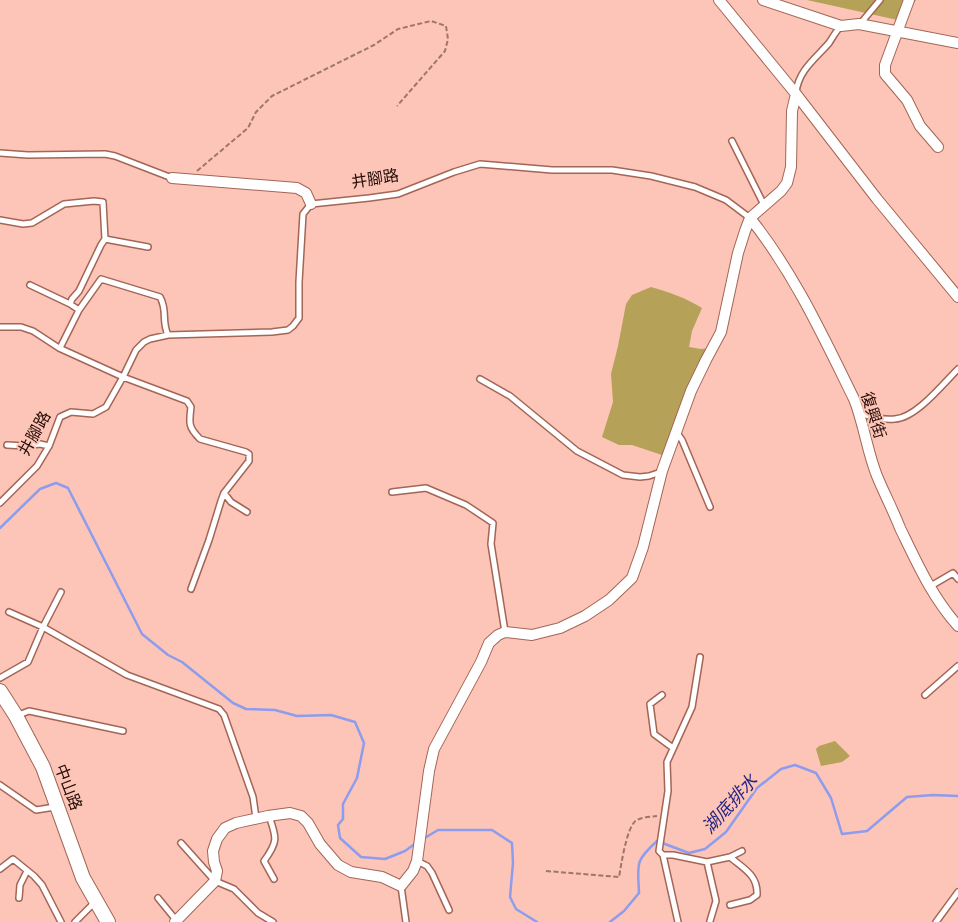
<svg xmlns="http://www.w3.org/2000/svg" width="958" height="922" font-family="Montserrat,'Noto Sans TC',sans-serif">
  <style>
    .green { fill: #b5a157 }
    .lines { fill: none; stroke-linecap: round; stroke-linejoin: round }
    .stream { stroke: #8d9ced; stroke-width: 2.5 }
    .lane-casing { stroke: #a36556; stroke-width: 8 }
    .street-casing { stroke: #a36556; stroke-width: 12 }
    .secondary-casing { stroke: #a36556; stroke-width: 16 }
    .path { stroke: #9f756b; stroke-width: 2; stroke-dasharray: 5 2.5; stroke-linecap: butt }
    .lane { stroke: #fff; stroke-width: 5 }
    .street { stroke: #fff; stroke-width: 10 }
    .secondary { stroke: #fff; stroke-width: 14 }
    .labels { text-anchor: middle; stroke-width: 4; stroke-linejoin: round; paint-order: stroke }
    .street-label { font-size: 16px; fill: #240c07; stroke: #fdc5b7 }
    .water-label { font-size: 18px; font-style: italic; fill: #252582; stroke: #fdc5b7 }
  </style>
  <rect width="100%" height="100%" fill="#fdc5b7"/>
  <path class="green" d="M807 0H916L902 21Z
    M651 287C669 292 686 298 702 308L692 331 689 347 701 349 716 347 668 457 632 445H619L602 437 613 402 611 374 618 346 626 304 632 295Z
    M835 741 850 756 842 762 821 766 816 749 819 746Z"/>
  <g class="lines">
    <path class="stream" d="M0 528 40 489 56 483 68 488 142 634 168 655 182 662 233 703 246 709 275 710 297 716 331 715 355 722 364 743 357 778 343 804V819L338 825 340 838 361 857 385 859 405 851 416 843
      M423 839 438 830H492L512 843 513 863 510 897 516 909 537 922
      M610 922 624 911 639 893C638 864 634 862 657 841L689 853 705 849 726 832 757 788 781 769 795 765 816 773 831 798 842 834 867 831 907 797 933 795 958 796"/>
    <defs>
      <path id="lane" d="M860 24 880 0
        M796 92C799 70 815 59 829 43 833 37 836 31 841 26
        M732 141 764 205
        M0 153 28 155 105 154 115 156 172 178
        M0 220 23 224 32 223 64 204 94 201 103 202 105 239 101 245 79 291 72 299 70 304 79 310
        M105 239 148 247
        M30 285 70 304
        M0 327H21L33 331 59 348 123 377 187 401 191 407C189 423 188 427 200 439L246 452 249 454V461L224 493 221 501 209 540 191 589
        M60 348 79 310 101 279 160 297C168 311 161 320 168 335
        M480 379 510 396 577 451 623 475 640 477 649 476 661 472
        M860 413C870 417 884 420 895 419 916 418 943 384 958 369
        M677 433 682 440 710 507
        M7 445 25 446 40 444 49 446
        M392 492 426 488 466 505 493 523 491 544 505 632
        M224 493 231 502 247 512
        M0 503 37 466 49 446 60 417 71 412 93 414 106 407 123 377 136 350 144 342 150 339 168 335 272 332 288 330 293 326 299 318V282L303 214 311 204 369 198 398 194 454 172 480 164 552 170H612L651 176 695 187 726 200 750 218
        M929 587 953 573 958 579
        M9 612 43 627 127 675 219 709 224 715 253 797 256 818
        M0 678 28 662 43 627 61 592
        M662 695 650 704 654 734 673 748
        M925 695 958 666
        M16 716 29 711 123 731
        M0 785 36 810 55 807
        M269 816C277 838 278 842 264 861L274 879
        M181 843 215 881 234 889 258 913 273 922
        M663 855H673L707 862 716 901 710 921
        M417 861 427 866 432 873 449 910
        M707 862 730 857 742 851
        M0 869 13 859 34 876 42 885 61 922
        M401 886 406 922
        M19 898 20 885 27 871
        M158 898 176 920
        M730 905 750 900 757 895C758 875 744 869 730 857
        M75 922 96 901
        M678 922 663 855 659 851 668 791 667 762 692 707 700 657
        M936 922 958 892"/>
      <path id="street" d="M719 0 796 94 877 199 958 297
        M763 0 841 26 859 24 958 43
        M909 0 885 65V74L907 100 920 126 938 147
        M172 178 297 188 306 193 311 204
        M750 218C794 273 823 336 854 399 864 424 867 451 877 476 884 493 893 510 900 528 917 563 932 597 958 626
        M175 922 215 881 217 871 214 862 213 851 217 839 225 828 236 823 268 816 290 813 301 816 308 823 320 844 338 865 351 872 382 877 401 886 413 871 417 861 429 771 434 749 481 662 489 643 498 635 505 632 532 635 560 628 585 616 609 600 632 578 643 547 662 471 691 391 706 360 721 332 738 253 745 231 750 218 781 191 787 183 791 167 792 111 796 94"/>
      <path id="secondary" d="M0 691 16 716 43 767 83 878 108 922"/>
    </defs>
    <use href="#lane" class="lane-casing"/>
    <use href="#street" class="street-casing"/>
    <use href="#secondary" class="secondary-casing"/>
    <path class="path" d="M197 171 248 128 256 112 272 96 374 45 398 29 431 21 446 26 448 39 445 51 397 106
      M546 871 619 877C621 866 627 824 637 820 643 817 651 817 657 816"/>
    <use href="#lane" class="lane"/>
    <use href="#street" class="street"/>
    <use href="#secondary" class="secondary"/>
  </g>
  <g class="labels">
    <g class="street-label">
      <text transform="translate(375 178) rotate(-9)" y="6">井腳路</text>
      <text transform="translate(874 415) rotate(72)" y="6">復興街</text>
      <text transform="translate(34 433) rotate(-61)" y="6">井腳路</text>
      <text transform="translate(69 787) rotate(69)" y="6">中山路</text>
    </g>
    <g class="water-label">
      <text transform="translate(730 804) rotate(-48)" y="6">湖底排水</text>
    </g>
  </g>
</svg>
